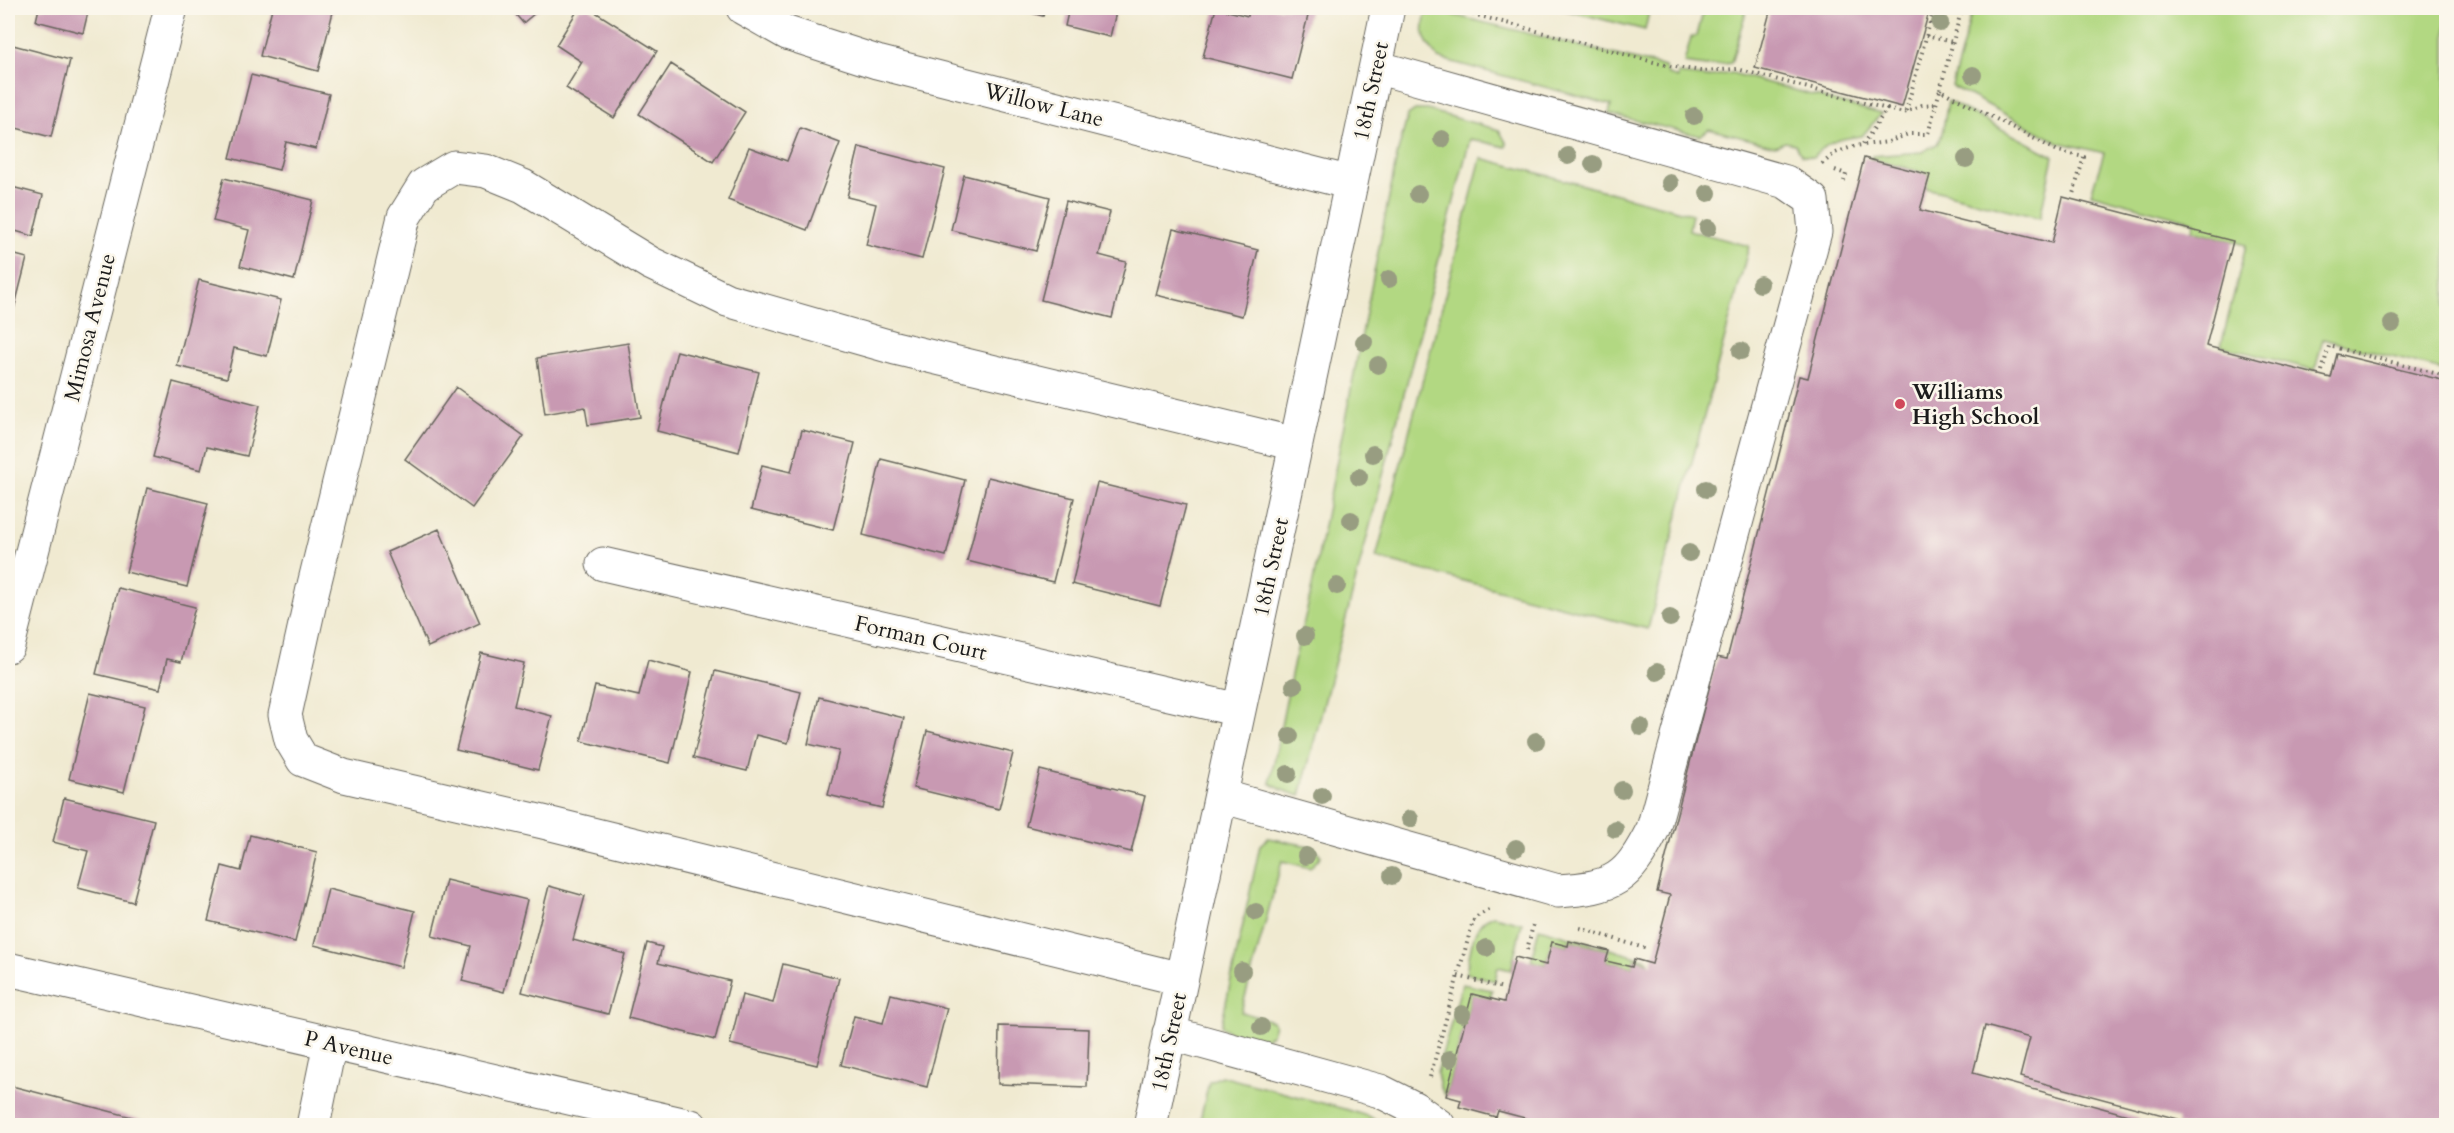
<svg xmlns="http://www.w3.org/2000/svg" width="2454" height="1133" font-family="Cardo,serif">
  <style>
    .green { fill: #b2d882; stroke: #677a4f; stroke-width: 1.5 }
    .building { fill: #c899b2 }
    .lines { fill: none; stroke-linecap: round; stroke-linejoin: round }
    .minor-casing { stroke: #66645b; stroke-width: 35 }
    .path { stroke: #66645b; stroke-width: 4; stroke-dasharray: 1.5 4.5; stroke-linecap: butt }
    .minor { stroke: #fff; stroke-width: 33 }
    .tree { fill: #989d81 }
    .poi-dot { fill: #d1495b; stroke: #fbf7ec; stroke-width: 2 }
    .labels { text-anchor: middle; stroke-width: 5; stroke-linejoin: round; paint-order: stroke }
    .street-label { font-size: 22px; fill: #1c1c1c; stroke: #fbf7ec }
    .poi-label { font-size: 22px; font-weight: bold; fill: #1c1c1c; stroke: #fbf7ec; text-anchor: start }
  </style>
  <rect width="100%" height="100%" fill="#fbf7ec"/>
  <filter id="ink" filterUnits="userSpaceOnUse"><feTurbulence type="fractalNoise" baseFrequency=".0167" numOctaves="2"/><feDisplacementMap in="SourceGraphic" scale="12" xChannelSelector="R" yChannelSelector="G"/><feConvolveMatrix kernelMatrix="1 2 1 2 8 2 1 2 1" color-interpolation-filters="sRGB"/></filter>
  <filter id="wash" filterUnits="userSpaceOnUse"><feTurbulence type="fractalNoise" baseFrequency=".008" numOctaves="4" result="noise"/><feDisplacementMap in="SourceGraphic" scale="24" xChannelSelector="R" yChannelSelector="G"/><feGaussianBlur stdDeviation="1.35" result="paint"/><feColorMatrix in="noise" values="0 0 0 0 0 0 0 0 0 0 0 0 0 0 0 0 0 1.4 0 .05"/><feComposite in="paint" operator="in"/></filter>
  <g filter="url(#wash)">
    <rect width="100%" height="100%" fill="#f0ead1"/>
    <path class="green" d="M1427 8H1455L1453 15 1665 67 1668 75 1678 78V74L1706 77 1732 73 1881 114 1862 136C1839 139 1830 140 1813 157L1802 155 1795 144 1785 142 1775 146 1709 129 1700 136 1609 114 1611 105 1438 58C1421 37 1421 33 1427 8Z
      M1557 8H1650L1645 30Z
      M1704 8H1747L1731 63 1706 66 1684 63 1691 37 1697 36Z
      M1973 8H2446V371L2323 339 2315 370 2221 346 2246 245 2193 230 2195 222 2091 194 2104 153 2058 142 1952 86Z
      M1948 101 2053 156 2040 218 1926 188 1929 174 1871 159 1872 156 1922 152 1937 144 1942 134Z
      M1415 110H1427L1499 130 1507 144 1506 147 1470 139 1300 796 1282 790 1270 783 1292 670 1310 597 1398 151 1408 115Z
      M1481 158 1692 214 1689 230 1749 246 1648 629 1376 558Z
      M1268 838 1314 847 1321 856 1310 868 1282 861 1241 1012 1272 1021 1275 1024 1272 1034C1259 1045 1234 1036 1221 1026L1260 845Z
      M1494 916 1522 923 1511 970 1498 967 1495 981 1466 973C1470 955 1472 919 1494 916Z
      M1539 928 1647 960 1649 963 1635 959 1632 967 1606 961 1608 951 1569 941 1568 946 1552 942 1546 965 1531 961Z
      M1462 984 1492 990 1490 999 1472 995 1446 1096 1440 1087 1437 1073Z
      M1221 1076 1348 1110 1370 1117 1386 1125H1199L1209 1082Z"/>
    <g id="blocks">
      <path class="building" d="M39 8H89L83 33 36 21Z
        M272 8H334L318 71 260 56Z
        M510 8H541L523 23Z
        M579 8H589L657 51 614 118 566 88 582 62 556 45Z
        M1013 8H1046L1043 16Z
        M1069 8H1117L1110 37 1065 26Z
        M1216 8 1248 16 1250 8H1310L1292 79 1203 57Z
        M1771 8H1930L1902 107 1755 68Z
        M13 45 70 60 51 137 8 126V66Z
        M671 64 745 112 713 162 639 114Z
        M251 75 329 94 316 149 286 142 279 170 230 158Z
        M800 128 840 143 807 230 728 200 749 147 787 161Z
        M859 147 945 169 922 259 866 245 876 204 847 197Z
        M1864 158 1930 175 1920 210 2052 243 2063 197 2233 241 2206 346 2331 378 2337 354 2446 381V1126H2183L2177 1124 2178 1119 2020 1077 2030 1038 1985 1026 1973 1073 2139 1118 2136 1126H1529L1524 1124 1525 1118 1498 1111 1496 1117 1459 1107 1461 1100 1446 1096 1472 994 1504 1002 1515 957 1546 965 1552 942 1568 946 1569 941 1609 951 1606 961 1632 967 1634 959 1652 964 1670 895 1657 892 1717 657 1727 659 1799 376 1808 378Z
        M964 175 1050 197 1036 251 951 230Z
        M224 178 313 200 294 280 240 266 249 230 213 221Z
        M8 186 43 195 33 236 8 229Z
        M1066 201 1110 212 1099 255 1126 262 1112 318 1041 300Z
        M1173 229 1258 250 1242 316 1156 295Z
        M8 253 27 258 8 333Z
        M199 280 281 300 267 356 234 348 227 378 177 366Z
        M628 343 640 417 588 425 585 407 545 414 537 358Z
        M677 351 759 372 739 452 657 431Z
        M173 382 260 405 247 456 207 447 201 470 153 457Z
        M456 387 524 436 472 508 405 459Z
        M802 430 855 443 833 530 751 510 762 465 791 472Z
        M881 459 965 480 946 556 863 535Z
        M988 477 1074 498 1053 582 967 561Z
        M1097 483 1186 505 1160 606 1072 584Z
        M147 488 208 503 187 587 126 572Z
        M439 529 480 623 428 647 387 552Z
        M118 588 195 607 181 662 167 659 160 689 96 674Z
        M481 653 524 663 514 706 552 716 538 770 456 750Z
        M648 660 692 672 670 763 581 741 595 686 639 696Z
        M715 671 801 692 788 743 756 735 747 771 693 758Z
        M90 693 145 706 124 792 69 779Z
        M819 697 904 718 882 808 828 795 839 751 808 744Z
        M927 731 1013 753 999 809 913 788Z
        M1040 770 1145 796 1131 852 1026 826Z
        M64 798 154 820 133 902 78 888 88 851 53 842Z
        M250 835 317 852 295 942 208 921 222 866 241 871Z
        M446 880 527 900 504 992 462 981 471 946 432 936Z
        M549 886 585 896 573 940 625 954 608 1014 522 992Z
        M328 889 415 911 401 967 314 945Z
        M647 943 662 947 658 963 730 981 715 1040 628 1018Z
        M783 964 839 978 817 1065 730 1044 742 995 773 1003Z
        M891 994 947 1008 927 1087 841 1065 854 1016 883 1023Z
        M999 1026 1089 1029 1087 1087 998 1084Z
        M8 1085 163 1125V1126H8Z"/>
    </g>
  </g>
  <g filter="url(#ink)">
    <use href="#blocks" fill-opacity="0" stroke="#66645b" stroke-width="1.5"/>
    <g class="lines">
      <defs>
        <path id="minor" d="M743 8 787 33 877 62 1351 183
          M603 564 1239 710
          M8 646 171 8
          M1221 796 1558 891C1615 887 1627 880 1653 829L1815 232 1812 200 1786 182 1376 67
          M8 969 691 1126
          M1181 979 543 822 344 776 303 760 291 740 285 715 312 593 404 217 424 185 454 167 486 171 523 186 650 263 727 300 895 348 1296 444
          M1169 1033 1380 1091 1414 1108 1439 1126
          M313 1126 330 1043
          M1150 1126 1296 444 1388 8"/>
      </defs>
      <use href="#minor" class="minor-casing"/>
      <path class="path" d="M1945 8 1961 11
        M1461 11 1669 66 1701 71 1737 69 1887 109 1863 144
        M1926 36 1953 42
        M1940 90 1962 8
        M1887 109 1904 113 1922 105 1936 104
        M1906 111 1934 8
        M1822 164 1835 153 1855 146 1888 142 1908 134H1928L1940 90 2058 151 2084 157 2073 194
        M1835 170 1846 174 1844 181
        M2322 371 2329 346 2446 376
        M1580 928 1647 949
        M1527 950 1534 921
        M1458 976 1503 988
        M1430 1077 1473 921 1479 915 1489 910"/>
      <use href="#minor" class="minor"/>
    </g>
    <g class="tree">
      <circle cx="1940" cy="23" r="9"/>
      <circle cx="1973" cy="75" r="9"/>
      <circle cx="1694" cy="116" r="9"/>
      <circle cx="1442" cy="139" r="9"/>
      <circle cx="1568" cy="156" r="9"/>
      <circle cx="1966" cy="159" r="9"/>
      <circle cx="1593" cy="164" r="9"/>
      <circle cx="1670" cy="183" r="9"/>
      <circle cx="1708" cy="193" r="9"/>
      <circle cx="1418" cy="194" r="9"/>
      <circle cx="1708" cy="228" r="9"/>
      <circle cx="1389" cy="279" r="9"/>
      <circle cx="1760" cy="284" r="9"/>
      <circle cx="2392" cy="324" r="9"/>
      <circle cx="1364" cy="342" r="9"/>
      <circle cx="1741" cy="351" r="9"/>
      <circle cx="1378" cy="365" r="9"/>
      <circle cx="1373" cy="454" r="9"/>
      <circle cx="1359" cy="477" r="9"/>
      <circle cx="1706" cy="489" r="9"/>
      <circle cx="1351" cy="520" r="9"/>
      <circle cx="1689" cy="553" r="9"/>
      <circle cx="1337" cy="586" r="9"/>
      <circle cx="1670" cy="618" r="9"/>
      <circle cx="1305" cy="636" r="9"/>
      <circle cx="1657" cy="672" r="9"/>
      <circle cx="1294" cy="686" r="9"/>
      <circle cx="1641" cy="727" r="9"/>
      <circle cx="1290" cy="736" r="9"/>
      <circle cx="1536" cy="741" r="9"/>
      <circle cx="1288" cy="774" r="9"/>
      <circle cx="1622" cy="790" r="9"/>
      <circle cx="1322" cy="796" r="9"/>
      <circle cx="1410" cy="819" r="9"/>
      <circle cx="1615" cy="829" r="9"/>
      <circle cx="1516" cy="848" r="9"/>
      <circle cx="1306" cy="856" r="9"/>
      <circle cx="1392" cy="876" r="9"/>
      <circle cx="1256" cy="912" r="9"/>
      <circle cx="1486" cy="948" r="9"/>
      <circle cx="1242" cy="971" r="9"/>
      <circle cx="1462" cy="1014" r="9"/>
      <circle cx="1261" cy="1027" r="9"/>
      <circle cx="1450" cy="1059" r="9"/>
    </g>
  </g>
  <circle class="poi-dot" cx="1900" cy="404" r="6"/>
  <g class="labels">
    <g class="street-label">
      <text transform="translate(1370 91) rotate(-78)" y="8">18th Street</text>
      <text transform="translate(1044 104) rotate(14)" y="8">Willow Lane</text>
      <text transform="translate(89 327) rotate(-76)" y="8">Mimosa Avenue</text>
      <text transform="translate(1270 567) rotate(-78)" y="8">18th Street</text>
      <text transform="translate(921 637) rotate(13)" y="8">Forman Court</text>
      <text transform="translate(1168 1042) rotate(-78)" y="8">18th Street</text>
      <text transform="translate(349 1047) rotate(13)" y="8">P Avenue</text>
    </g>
    <g class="poi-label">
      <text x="1912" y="399">Williams<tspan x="1912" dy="25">High School</tspan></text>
    </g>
  </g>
  <rect width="2454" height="1133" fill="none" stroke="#fbf7ec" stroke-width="30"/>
</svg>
